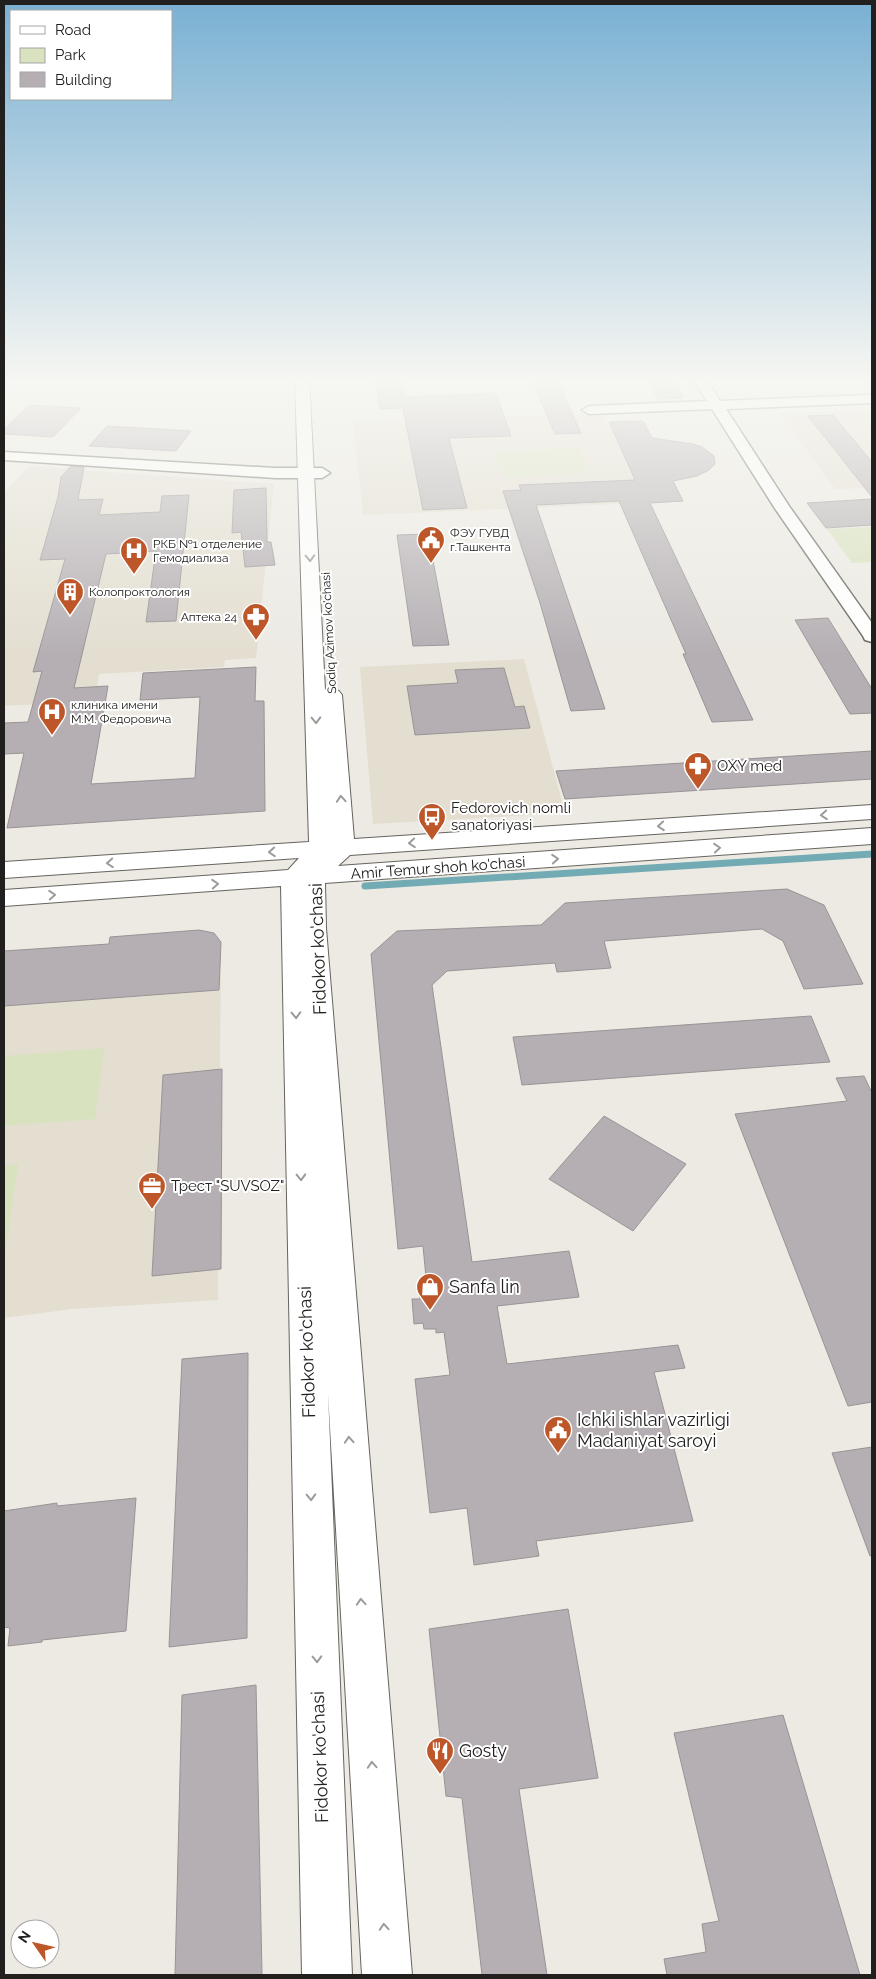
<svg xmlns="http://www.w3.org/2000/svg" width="876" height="1979" font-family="Raleway,sans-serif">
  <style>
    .built { fill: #e3ded0 }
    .green { fill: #d8e2bf }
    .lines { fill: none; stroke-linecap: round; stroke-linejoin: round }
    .stream { stroke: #72abb4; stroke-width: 7 }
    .building { fill: #b5afb3; stroke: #999396 }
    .minor-casing { stroke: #66645e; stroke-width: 3 }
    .major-casing { stroke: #66645e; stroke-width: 2 }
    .minor { fill: #fff; fill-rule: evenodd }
    .major { fill: #fff; fill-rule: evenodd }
    .oneway { stroke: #9b9b9a }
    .labels { text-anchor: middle; stroke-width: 4; stroke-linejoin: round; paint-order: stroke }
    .far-poi-label { font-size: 12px; fill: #21201e; stroke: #fff; text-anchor: start }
    .far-street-label { font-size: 12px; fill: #21201e; stroke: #fff }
    .poi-label { font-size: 15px; fill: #21201e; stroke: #fff; text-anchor: start }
    .street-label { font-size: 15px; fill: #21201e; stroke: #fff }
    .near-street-label { font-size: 18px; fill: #21201e; stroke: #fff }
    .near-poi-label { font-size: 18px; fill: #21201e; stroke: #fff; text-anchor: start }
  </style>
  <rect width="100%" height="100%" fill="#eceae3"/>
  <path class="built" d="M872 410V488L835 489 780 413Z
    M603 413 645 503 363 515 353 422Z
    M30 466 274 484 256 658 225 660 224 667 99 674 94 701 4 706V492Z
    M524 659 565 813 373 824 360 667Z
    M199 930 221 942 218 1300 72 1309 4 1318V951L82 946 106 965 110 937Z"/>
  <path class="green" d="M579 448 590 473 502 477 494 452Z
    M872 527V562L852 563 827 529Z
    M104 1048 95 1119 4 1126V1056Z
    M18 1164 4 1262V1166Z"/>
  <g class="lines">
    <path class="stream" d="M365 886 872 854"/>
  </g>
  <path class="building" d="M375 378H401L405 397 496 393 511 436 449 438 467 508 423 510 403 408 380 409Z
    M531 378H556L581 433 555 434Z
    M646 378H671L684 398 658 399Z
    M30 405 81 408 53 437 4 434V429Z
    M833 415 872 462V497L808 416Z
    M643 421 652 438 693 444 702 447 714 456 715 464 709 470 697 476 673 481 683 501 650 503 753 720 712 722 683 654H686L619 501 536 505 605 709 571 711 540 603 503 491 521 490 519 485 635 480 609 422Z
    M107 426 191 431 176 451 89 446Z
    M71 466 84 467 78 500 103 499 99 515 160 512 162 496 189 495 176 621 146 622 156 551 106 554 74 688 108 686 91 784 195 778 200 697 140 700 143 673 256 667 255 701H264L265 811 7 828 24 753 4 754V723L28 722 42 671 33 672 65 559 40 560 58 497 61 477Z
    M266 488 267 542H271L275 565 245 567 241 532 232 533 234 490Z
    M872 499V525L826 528 807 503Z
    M428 534 449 645 413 646 397 535Z
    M828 618 872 689V713L850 714 795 620Z
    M504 668 515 707 524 706 530 728 415 735 407 686 458 683 455 670Z
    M872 751V779L565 799 556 771Z
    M787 889 824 905 863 984 804 989 783 941 762 929 604 941 611 968 557 972 555 963 447 971 432 985 472 1262 569 1251 579 1297 497 1306 507 1364 678 1345 685 1368 654 1372 693 1521 536 1541 539 1556 474 1565 467 1508 430 1513 415 1379 450 1375 444 1332 436 1333V1329H424L423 1323 414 1324 412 1299H420L419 1289 427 1288 423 1246 398 1249 371 954 397 931 541 925 565 903Z
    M199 930 214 933 221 942 219 990 4 1006V951L109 944 110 937Z
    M811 1016 830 1062 522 1085 513 1037Z
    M222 1069 221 1269 152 1276 163 1075Z
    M864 1076 872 1093V1402L848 1406 735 1114 847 1101 836 1078Z
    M604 1116 686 1164 633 1231 549 1179Z
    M248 1353 247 1638 169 1647 182 1359Z
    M872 1447V1555L870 1556 832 1453Z
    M136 1498 126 1631 42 1640V1642L8 1646 10 1628 4 1627V1511L57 1503V1506Z
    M568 1609 598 1778 519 1789 547 1975H482L462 1798 446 1796 429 1629Z
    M256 1685 262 1975H175L182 1695Z
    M783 1715 860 1975H667L664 1959 706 1952 702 1924 719 1921 674 1733Z"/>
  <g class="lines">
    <defs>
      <path id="minor" d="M692 378H706L720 401 872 395V403L726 409 789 506 872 623V642L865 640 863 636 774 507 712 409 589 414 582 410 589 406 707 401Z
        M4 452 275 468H322L330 473 322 478H275L4 460Z"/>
      <path id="major" d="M295 378H309L325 690 332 689 339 691 342 695 354 839 872 805V819L350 855 338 866 872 828V844L325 883 326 928 412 1975H362L328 1393 352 1975H302L281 886 4 906V890L288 870 299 858 4 878V862L309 842Z"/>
    </defs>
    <use href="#minor" class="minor-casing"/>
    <use href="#major" class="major-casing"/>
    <use href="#minor" class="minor"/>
    <use href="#major" class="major"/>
  </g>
  <defs><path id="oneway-chevron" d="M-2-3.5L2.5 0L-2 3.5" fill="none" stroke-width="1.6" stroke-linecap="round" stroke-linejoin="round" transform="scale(1.25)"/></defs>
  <g class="oneway">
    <use href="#oneway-chevron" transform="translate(310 558) rotate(88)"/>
    <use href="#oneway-chevron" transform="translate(316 720) rotate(88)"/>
    <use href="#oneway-chevron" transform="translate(341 799) rotate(-94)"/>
    <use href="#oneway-chevron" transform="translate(824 815) rotate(176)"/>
    <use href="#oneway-chevron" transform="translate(661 826) rotate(176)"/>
    <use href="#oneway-chevron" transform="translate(412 843) rotate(176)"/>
    <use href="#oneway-chevron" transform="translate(717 848) rotate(-4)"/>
    <use href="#oneway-chevron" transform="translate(272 852) rotate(176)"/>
    <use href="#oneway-chevron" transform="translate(555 859) rotate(-4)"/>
    <use href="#oneway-chevron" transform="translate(110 863) rotate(176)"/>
    <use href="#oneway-chevron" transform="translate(215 884) rotate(-4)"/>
    <use href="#oneway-chevron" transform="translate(52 895) rotate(-4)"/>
    <use href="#oneway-chevron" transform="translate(296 1015) rotate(88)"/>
    <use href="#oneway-chevron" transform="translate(301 1177) rotate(88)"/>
    <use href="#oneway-chevron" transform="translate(349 1440) rotate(-94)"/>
    <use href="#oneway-chevron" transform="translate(311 1497) rotate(88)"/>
    <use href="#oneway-chevron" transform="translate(361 1602) rotate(-94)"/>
    <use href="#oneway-chevron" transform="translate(317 1659) rotate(88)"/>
    <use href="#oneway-chevron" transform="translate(372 1765) rotate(-94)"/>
    <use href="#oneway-chevron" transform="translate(384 1927) rotate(-94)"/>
  </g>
  <linearGradient id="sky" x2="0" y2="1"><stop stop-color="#79b0d3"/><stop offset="0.58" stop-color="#f6f6f2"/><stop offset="1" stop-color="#f6f6f2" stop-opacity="0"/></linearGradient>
  <rect width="876" height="655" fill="url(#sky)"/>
  <defs>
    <symbol id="civic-pin" viewBox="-11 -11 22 30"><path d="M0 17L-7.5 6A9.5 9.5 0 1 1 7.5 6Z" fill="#bd5729" stroke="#fff"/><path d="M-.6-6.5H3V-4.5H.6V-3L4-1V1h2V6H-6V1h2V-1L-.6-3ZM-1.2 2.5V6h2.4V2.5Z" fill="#fff"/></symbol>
    <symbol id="hospital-pin" viewBox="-11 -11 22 30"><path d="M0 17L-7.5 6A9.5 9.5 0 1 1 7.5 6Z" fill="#bd5729" stroke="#fff"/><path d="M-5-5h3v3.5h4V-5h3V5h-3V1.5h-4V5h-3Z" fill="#fff"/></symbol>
    <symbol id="building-pin" viewBox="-11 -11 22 30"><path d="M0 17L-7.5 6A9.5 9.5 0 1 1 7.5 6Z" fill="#bd5729" stroke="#fff"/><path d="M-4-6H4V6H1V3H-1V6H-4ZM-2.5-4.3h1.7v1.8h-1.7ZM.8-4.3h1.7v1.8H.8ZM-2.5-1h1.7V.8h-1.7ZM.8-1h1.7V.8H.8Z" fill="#fff"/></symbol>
    <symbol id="pharmacy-pin" viewBox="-11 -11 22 30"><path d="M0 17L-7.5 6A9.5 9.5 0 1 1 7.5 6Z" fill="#bd5729" stroke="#fff"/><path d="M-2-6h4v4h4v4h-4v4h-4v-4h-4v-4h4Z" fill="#fff"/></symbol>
    <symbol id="bus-pin" viewBox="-11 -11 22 30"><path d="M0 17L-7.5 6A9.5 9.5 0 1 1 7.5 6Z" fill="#bd5729" stroke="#fff"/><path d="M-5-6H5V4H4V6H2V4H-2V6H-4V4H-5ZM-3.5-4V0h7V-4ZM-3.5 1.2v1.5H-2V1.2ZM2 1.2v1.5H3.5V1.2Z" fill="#fff"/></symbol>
    <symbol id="office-pin" viewBox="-11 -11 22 30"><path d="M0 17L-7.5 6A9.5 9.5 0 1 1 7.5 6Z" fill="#bd5729" stroke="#fff"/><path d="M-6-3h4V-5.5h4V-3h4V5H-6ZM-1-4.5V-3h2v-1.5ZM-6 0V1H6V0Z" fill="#fff"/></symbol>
    <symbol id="shop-pin" viewBox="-11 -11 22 30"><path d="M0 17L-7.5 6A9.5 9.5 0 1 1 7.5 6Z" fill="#bd5729" stroke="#fff"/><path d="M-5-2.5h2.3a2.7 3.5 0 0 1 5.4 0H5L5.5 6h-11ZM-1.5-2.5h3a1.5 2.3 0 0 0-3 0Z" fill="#fff"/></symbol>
    <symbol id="restaurant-pin" viewBox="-11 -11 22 30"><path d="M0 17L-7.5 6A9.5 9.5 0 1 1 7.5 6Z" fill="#bd5729" stroke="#fff"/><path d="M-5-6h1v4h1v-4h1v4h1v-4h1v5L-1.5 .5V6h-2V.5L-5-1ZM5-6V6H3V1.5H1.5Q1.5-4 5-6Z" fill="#fff"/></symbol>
  </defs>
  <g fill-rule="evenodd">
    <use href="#civic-pin" x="415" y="524" width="32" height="43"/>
    <use href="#hospital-pin" x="118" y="535" width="32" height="43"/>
    <use href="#building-pin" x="54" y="576" width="32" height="43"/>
    <use href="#pharmacy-pin" x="240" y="601" width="32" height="43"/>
    <use href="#hospital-pin" x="36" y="696" width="32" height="43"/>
    <use href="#pharmacy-pin" x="682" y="750" width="32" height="43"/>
    <use href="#bus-pin" x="416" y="801" width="32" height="43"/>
    <use href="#office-pin" x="136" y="1170" width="32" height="43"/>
    <use href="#shop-pin" x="414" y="1271" width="32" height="43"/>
    <use href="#civic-pin" x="542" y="1414" width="32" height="43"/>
    <use href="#restaurant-pin" x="424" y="1735" width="32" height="43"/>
  </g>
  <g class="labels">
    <g class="far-poi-label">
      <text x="450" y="537">ФЭУ ГУВД<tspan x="450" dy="14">г.Ташкента</tspan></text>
      <text x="153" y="548">РКБ №1 отделение<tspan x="153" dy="14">Гемодиализа</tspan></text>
      <text x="89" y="596">Колопроктология</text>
      <text x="237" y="621" text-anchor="end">Аптека 24</text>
      <text x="71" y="709">клиника имени<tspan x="71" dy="14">М.М. Федоровича</tspan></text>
    </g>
    <g class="far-street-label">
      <text transform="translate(329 633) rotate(-93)" y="4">Sodiq Azimov ko'chasi</text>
    </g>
    <g class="poi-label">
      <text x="717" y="771">OXY med</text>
      <text x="451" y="813">Fedorovich nomli<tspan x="451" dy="17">sanatoriyasi</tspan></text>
      <text x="171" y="1191">Трест "SUVSOZ"</text>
    </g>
    <g class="street-label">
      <text transform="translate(438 868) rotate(-4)" y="5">Amir Temur shoh ko'chasi</text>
    </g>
    <g class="near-street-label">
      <text transform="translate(318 949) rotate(-92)" y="6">Fidokor ko'chasi</text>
      <text transform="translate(307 1352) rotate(-92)" y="6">Fidokor ko'chasi</text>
      <text transform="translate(320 1757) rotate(-92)" y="6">Fidokor ko'chasi</text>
    </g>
    <g class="near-poi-label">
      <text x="449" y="1293">Sanfa lin</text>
      <text x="577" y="1426">Ichki ishlar vazirligi<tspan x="577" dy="21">Madaniyat saroyi</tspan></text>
      <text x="459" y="1757">Gosty</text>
    </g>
  </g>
  <rect width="876" height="1979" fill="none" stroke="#21201e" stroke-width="10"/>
  <rect x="10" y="10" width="162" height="90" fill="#ffffff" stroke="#a6a6a5"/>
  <rect x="20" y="26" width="25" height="8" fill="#ffffff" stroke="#a6a6a5"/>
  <text x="55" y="35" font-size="15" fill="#21201e">Road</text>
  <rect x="20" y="48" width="25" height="15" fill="#d8e2bf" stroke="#a6a6a5"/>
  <text x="55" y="60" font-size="15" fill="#21201e">Park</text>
  <rect x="20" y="72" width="25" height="15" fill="#b5afb3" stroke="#a6a6a5"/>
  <text x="55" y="85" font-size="15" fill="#21201e">Building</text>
  <g transform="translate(35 1944) rotate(304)"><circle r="24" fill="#ffffff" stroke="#a6a6a5"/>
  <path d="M0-4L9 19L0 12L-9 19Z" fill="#bd5729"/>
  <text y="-8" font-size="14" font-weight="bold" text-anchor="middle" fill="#21201e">N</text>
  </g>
</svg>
